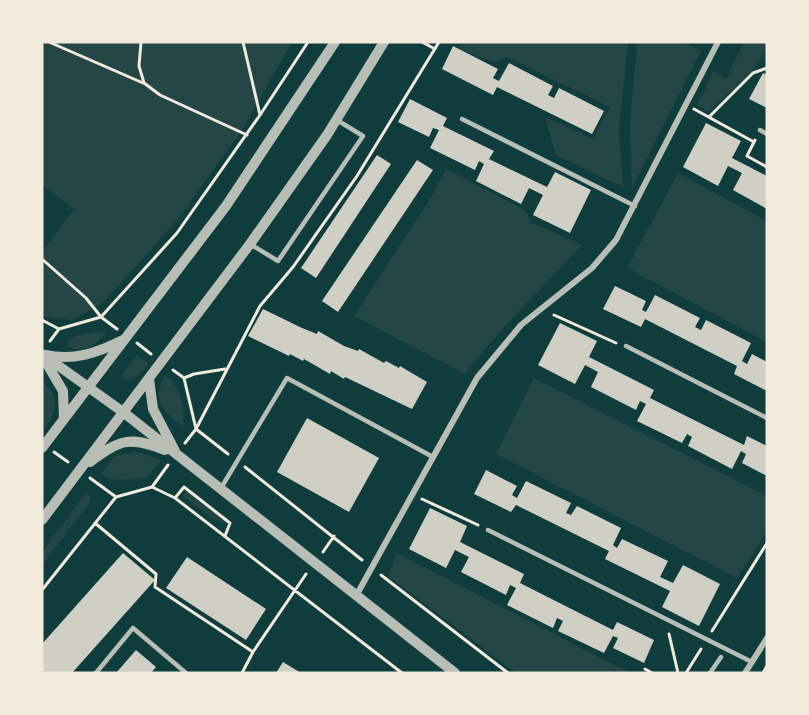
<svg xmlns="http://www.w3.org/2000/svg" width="809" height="715" font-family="'Varela Round',sans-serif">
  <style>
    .green { fill: #244646 }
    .building { fill: #cfcfc3 }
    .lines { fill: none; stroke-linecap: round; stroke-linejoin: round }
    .path { stroke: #f1e9da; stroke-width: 3 }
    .service { stroke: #b8beb3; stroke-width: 4.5 }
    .minor { stroke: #b8beb3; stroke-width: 6 }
    .tertiary { stroke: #b8beb3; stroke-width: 10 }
  </style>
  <rect width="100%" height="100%" fill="#0f3d3e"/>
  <path class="green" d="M42 42H292L242 130 178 219 103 303 72 320 42 316V252L74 209 42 185Z
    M462 42H628L619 129 623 187 556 155 545 117 593 139 610 107 507 57 493 62 458 49Z
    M637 42H684L701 51 632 188 630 125Z
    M744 42H767C767 64 724 97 708 112L697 105 714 71 726 79Z
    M446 169 526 211 530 222 582 245C542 288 500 328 465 374L354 316 429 201Z
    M678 173 767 221V342L627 268Z
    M98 332 106 333C94 347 84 353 66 346L74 336Z
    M137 355 149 364 132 380 123 379 122 374Z
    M165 376C181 385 185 408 183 426 163 412 151 400 165 376Z
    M534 378 767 496V531L737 578 496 454Z
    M42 380C61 398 57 410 44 430L42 429Z
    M137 452 161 460 147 478 112 480 101 474 114 456Z
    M186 491 227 523 226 524 212 518 182 496Z
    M86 493 90 497 89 503 42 565V552Z
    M397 553 630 673H516L388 576Z"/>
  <path class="building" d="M453 46 498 69 493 78 499 81 509 63 553 86 548 95 554 98 559 88 604 111 592 134 497 87 493 95 442 69Z
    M763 73 767 75V108L749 99Z
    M410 99 447 118 443 126 494 151 489 159 547 187 555 172 591 190 570 233 533 215 543 195 529 188 521 204 476 181 484 164 479 161 475 170 430 148 439 130 433 128 429 137 398 122Z
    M706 123 741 141 732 158 767 176V209L733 190 742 173 728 166 718 186 683 167Z
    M377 155 391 164 316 278 301 268Z
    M417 160 433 170 338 312 322 301Z
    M615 286 646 301 642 310 646 312 655 295 700 318 695 327 701 330 706 320 751 343 742 361 747 364 752 354 767 362V391L734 374 737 366 645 319 641 327 603 309Z
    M263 309 302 328 317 334 318 331 344 346 358 351 359 349 384 363 386 361 399 368 400 366 427 382 412 409 345 377 344 379 331 371 330 374 304 359 303 361 290 354 289 356 248 336Z
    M560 323 597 341 589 357 654 390 650 398 744 445 747 436 767 446V476L742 463 746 454 741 451 732 469 688 446 692 437 687 434 682 443 637 421 646 404 640 401 636 410 591 387 598 372 585 365 575 384 538 365Z
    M307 418 379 458 349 512 277 472Z
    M486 470 517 486 512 495 517 498 526 481 571 503 566 513 571 515 577 506 621 528 613 545 617 548 622 539 668 561 660 577 673 583 683 565 720 584 699 626 662 607 670 591 605 559 609 551 516 505 511 512 474 494Z
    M430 508 467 526 460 542 524 574 520 583 613 630 617 622 654 640 644 663 613 648 618 638 613 636 604 653 558 631 563 621 557 618 553 628 507 605 516 588 510 585 506 595 461 572 469 557 455 550 446 568 409 549Z
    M123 553 155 580 72 673H42V644Z
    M187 557 266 609 246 640 166 588Z
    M136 650 156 667 151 673H116Z
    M283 662 301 673H276Z"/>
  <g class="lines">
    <path class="path" d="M49 42 143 83
      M141 42 139 66 144 83 160 95 247 135
      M243 42 260 115
      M422 42 435 49
      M694 109 754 142 755 140
      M709 117 753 73 767 68
      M754 142 747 156 767 167
      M42 259 86 298 101 317 117 329
      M554 315 616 343
      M42 320 59 329
      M50 341 59 329 101 317 177 233 260 115 308 42
      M137 343 151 354
      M173 370 184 378 196 429 185 443
      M184 378 194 374 225 369
      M54 452 68 462
      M228 454 196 429 260 306 293 267 357 176 439 42
      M245 467 362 560
      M90 478 116 497
      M152 487 175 498 402 673
      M175 498 184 487 230 523 225 536
      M422 499 478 525
      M95 523 156 574 155 587 253 652
      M323 552 334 536
      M381 575 508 673
      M42 590 116 497 152 487 168 465
      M712 631 767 543
      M669 634 678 673
      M645 669 652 673
      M242 673 253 652 306 574
      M686 673 701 649
      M763 673 767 666"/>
    <path class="service" d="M462 119 635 206
      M760 130 767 134
      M250 244 278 261 363 136 337 120
      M626 346 767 418
      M221 488 287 378 433 457
      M488 530 752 662
      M96 673 133 628 186 673
      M710 673 721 657"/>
    <path class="minor" d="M356 596 477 378 521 325 592 268 616 240 718 42
      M745 673 767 638"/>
    <path class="tertiary" d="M42 354 123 412 455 673
      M46 355C74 361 97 353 123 340
      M44 359 63 391 64 419
      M149 379 153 409 175 451
      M42 448 226 206 335 42
      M90 462C120 439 130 436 165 450
      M42 520 250 244 327 135 384 42"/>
  </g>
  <rect width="809" height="715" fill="none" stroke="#f1e9da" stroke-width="87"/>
</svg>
